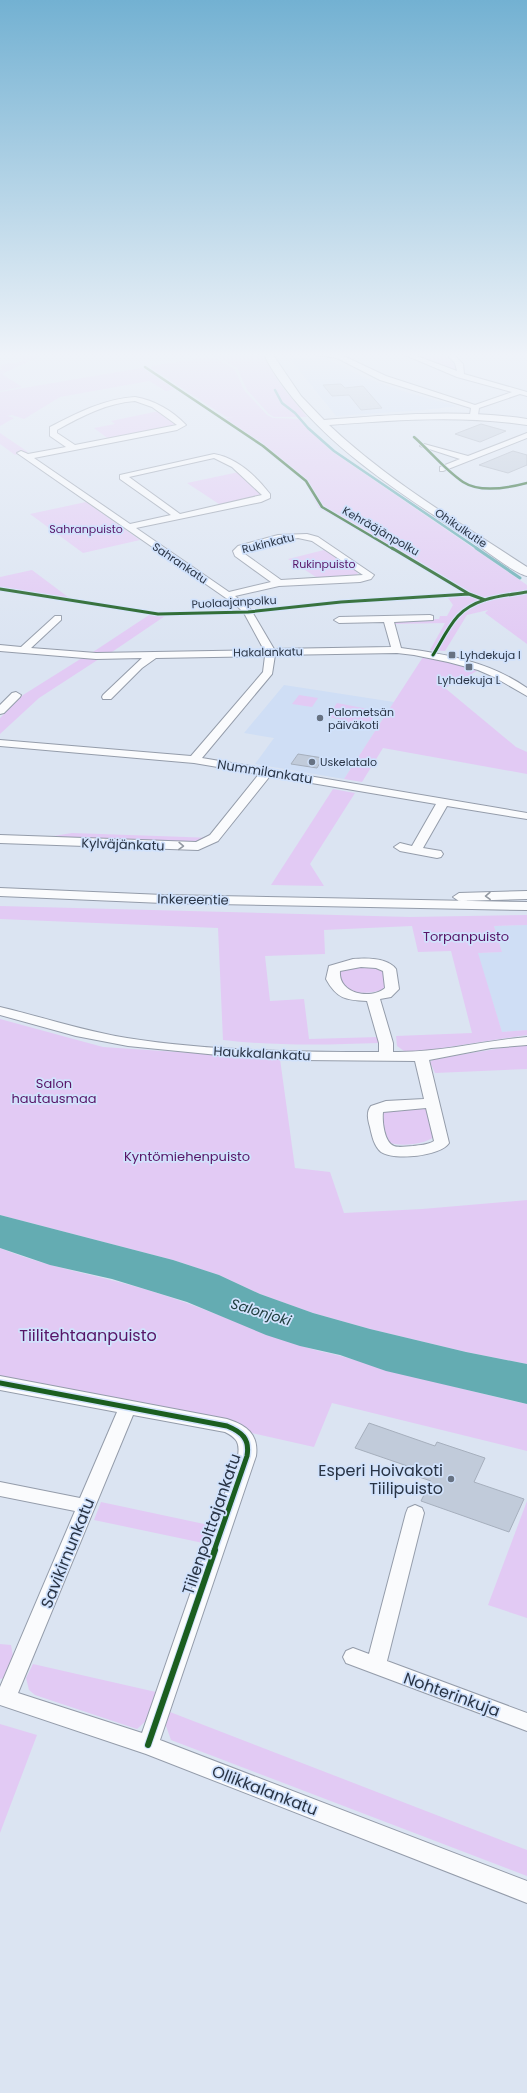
<svg xmlns="http://www.w3.org/2000/svg" width="527" height="2093" font-family="Poppins,sans-serif">
  <style>
    .built { fill: #cfdef5 }
    .green { fill: #e2caf4 }
    .water { fill: #64acb2 }
    .lines { fill: none; stroke-linecap: round; stroke-linejoin: round }
    .stream-far1 { stroke: #64acb2; stroke-width: 2.5 }
    .stream { stroke: #64acb2; stroke-width: 3 }
    .building { fill: #c1cbda; stroke: #a6afbd }
    .minor-casing { stroke: #949caa; stroke-width: 2 }
    .major-casing { stroke: #949caa; stroke-width: 2 }
    .minor { fill: #fafbfd; fill-rule: evenodd }
    .major { fill: #fafbfd; fill-rule: evenodd }
    .cycleway-far3-casing { stroke: #d1e2fc; stroke-width: 4 }
    .cycleway-far2-casing { stroke: #d1e2fc; stroke-width: 5 }
    .cycleway-far1-casing { stroke: #d1e2fc; stroke-width: 8 }
    .cycleway-casing { stroke: #d1e2fc; stroke-width: 8 }
    .cycleway-far3 { stroke: #1b5e20; stroke-width: 2.5 }
    .cycleway-far2 { stroke: #1b5e20; stroke-width: 3 }
    .cycleway-far1 { stroke: #1b5e20; stroke-width: 5 }
    .cycleway { stroke: #1b5e20; stroke-width: 6 }
    .oneway { stroke: #9298a1 }
    .poi-dot { fill: #677282; stroke: #d1e2fc; stroke-width: 1.5 }
    .labels { text-anchor: middle; stroke-width: 3.5; stroke-linejoin: round; paint-order: stroke }
    .far-street-label { font-size: 11px; fill: #293445; stroke: #d1e2fc }
    .far-park-label { font-size: 11px; fill: #571467; stroke: #d1e2fc }
    .far-poi-label { font-size: 11px; fill: #293445; stroke: #d1e2fc; text-anchor: start }
    .street-label { font-size: 13px; fill: #293445; stroke: #d1e2fc }
    .park-label { font-size: 13px; fill: #571467; stroke: #d1e2fc }
    .water-label { font-size: 14px; font-style: italic; fill: #224041; stroke: #d1e2fc }
    .near-park-label { font-size: 16px; fill: #571467; stroke: #d1e2fc }
    .near-poi-label { font-size: 16px; fill: #293445; stroke: #d1e2fc; text-anchor: end }
    .near-street-label { font-size: 16px; fill: #293445; stroke: #d1e2fc }
  </style>
  <rect width="100%" height="100%" fill="#dbe4f2"/>
  <path class="built" d="M324 358 364 377 402 391 457 406 425 410 336 416 290 359Z
    M284 685 394 702 344 779 255 764 274 738 244 733Z
    M527 925V1030L502 1032 477 953 502 952 494 926Z"/>
  <path class="green" d="M10 352H48L2 374 22 387 0 391V370L2 369 0 365 26 361Z
    M215 352H263L280 384 307 417H274L269 414 247 390 237 368 212 354Z
    M406 352H442L458 369 455 371Z
    M208 357 215 358 235 369 244 390 267 415 273 418 299 419 330 450 527 585V644L485 613 488 610 467 615 445 651 430 650 445 623 393 624 400 620 439 619 440 616H447L453 605 448 598 470 596 319 508 305 482 225 418 234 417H226L151 368 152 366Z
    M141 368H145L175 389 166 391 149 381 60 397 24 419 12 415 7 416 14 418 0 426V392Z
    M159 411 175 423 174 427 110 440 94 428 115 424 111 421Z
    M0 433 28 452 15 455 0 444Z
    M239 472 262 494 261 496 222 506 187 483Z
    M86 502 140 540 83 553 30 514Z
    M328 549 359 572 355 576 319 579 288 559Z
    M32 570 72 600 0 588V577Z
    M149 615 165 616 112 652H93Z
    M423 657 459 664 477 671 445 688 516 747 527 752V774L383 748 362 782 344 779Z
    M82 658 99 659 39 698 0 734V718L23 695Z
    M299 695 318 698 312 707 292 704Z
    M337 703 378 711 366 728 346 724 348 721 327 717Z
    M333 789 355 793 310 864 324 886 271 885Z
    M72 833 214 838 198 846 30 840Z
    M0 906 410 917 527 915V925L494 926 502 952 478 953 502 1032 527 1030V1035L423 1051H404L397 1046 396 1036 472 1033 451 951 418 952 412 926 324 930 325 954 265 956 270 1001 304 999 309 1039 379 1037V1043C326 1045 276 1046 223 1040L218 928 0 919Z
    M366 965 383 969 388 987C382 993 353 995 346 990 341 985 340 978 339 972L343 968Z
    M0 1019 103 1047 280 1059 295 1168 330 1172 344 1213 422 1209 527 1200V1364L466 1352 370 1329 313 1313 260 1294 219 1275 173 1260 0 1215Z
    M527 1044V1069L435 1073 430 1062 434 1059Z
    M421 1108 428 1109 434 1137C423 1145 399 1147 387 1142L383 1134 382 1112 388 1109Z
    M0 1248C51 1269 105 1276 157 1293 205 1308 251 1329 299 1345 315 1351 332 1353 348 1358 408 1375 467 1391 527 1404V1451L332 1403 314 1447 0 1376Z
    M527 1501V1618L488 1605Z
    M101 1502 209 1525 203 1543 94 1520Z
    M0 1644 11 1645 13 1656 4 1678 0 1679Z
    M33 1664 156 1692 148 1719 137 1729 35 1695 29 1690 26 1678Z
    M170 1712 527 1850V1876L171 1740 165 1723Z
    M0 1724 37 1735 0 1833Z"/>
  <path class="water" d="M0 1215 173 1260 219 1275 260 1294 313 1313 370 1329 466 1352 527 1364V1404L386 1371 340 1355 300 1346 266 1335 187 1302 112 1279 50 1265 0 1248Z"/>
  <g class="lines">
    <path class="stream-far1" d="M275 390 282 403 295 413 308 428 334 451 478 549"/>
    <path class="stream" d="M476 548 520 578"/>
  </g>
  <path class="building" d="M341 384 345 388 363 386 382 408 361 410 349 395 332 396 323 385Z
    M481 424 506 431 480 442 455 434Z
    M513 451 527 455V465L508 473 479 465Z
    M298 754 323 758 317 768 291 764Z
    M369 1423 435 1446 437 1442 485 1458 474 1482 524 1499 509 1532 421 1501 431 1481 416 1476 419 1470 355 1448Z"/>
  <g class="lines">
    <defs>
      <path id="minor" d="M308 352H335L386 376 475 405 512 392 457 377 398 352H406L457 371 455 363 444 352H451L463 364 464 374 527 392V396L520 394 479 408 478 415 474 417 470 415 471 408 380 380 337 358 311 354Z
        M135 397C154 400 173 411 186 425L177 430 34 458 130 524 171 515 120 479V475L214 454C237 458 256 476 270 494V498L261 502 136 528 229 592 271 582 235 556 233 551 238 546 278 535 307 534 318 537 374 575 371 579 360 582 279 586 235 596 251 610 274 649 391 647 384 622 339 623 334 620 339 617 430 615 433 616V620L394 622 401 648C446 654 490 662 527 688V696L494 677 478 670 448 662 414 655 397 653 275 655 272 674 202 758 527 813V819L447 806 423 848 441 851 443 854 441 857 437 858 400 851 394 847 400 843 412 846 436 804 270 776 218 841 198 850 0 843V835L196 842 210 835 259 774 194 763 0 746V740L191 756 263 672 265 656 156 658 142 668 111 699H103L102 697 103 695 142 658 96 659 0 651V645L21 647 55 616H61V620L31 648 96 653 264 650 244 613 236 605 17 453 21 451 28 454 66 447 50 436V427C77 413 104 399 135 397ZM135 401 152 407 177 425 75 445 57 433V430C82 416 107 403 135 401ZM214 458 232 467 262 495 180 514 129 477ZM298 538 312 541 363 575 281 580 242 552 278 541Z
        M527 433V438L443 471H440V467L460 459 420 446 424 444 468 456Z
        M16 692 21 695 20 697 4 713 0 714V705L12 693Z
        M0 888 163 895 527 902V910L163 903 0 896Z
        M527 891V899L459 901 453 897 459 893Z
        M353 959C365 958 387 957 396 969L399 989 391 997 380 999 393 1043V1052C438 1053 482 1041 527 1037V1045L491 1048 429 1060 449 1143C441 1156 394 1161 381 1152 374 1146 372 1136 370 1127 368 1120 366 1112 371 1106L386 1101 424 1099 415 1061 301 1060 218 1055 128 1046 76 1036 0 1015V1007C42 1017 84 1031 127 1038 208 1051 297 1052 379 1052V1043L367 1001C346 1000 337 999 326 979L329 966ZM361 967 376 968 383 971 385 988C371 1000 338 994 340 971ZM426 1108 434 1141C428 1145 420 1145 413 1146 407 1146 399 1148 394 1146 384 1142 382 1121 383 1112Z
        M0 1376 227 1419C246 1425 259 1434 256 1456L160 1740 527 1881V1903L146 1754 0 1705V1687L75 1511 0 1496V1482L80 1498 117 1412 0 1390ZM133 1415 225 1432C237 1438 240 1443 238 1456L142 1733 18 1693Z
        M415 1505 422 1508 424 1513 387 1661 527 1713V1731L346 1663 343 1657 346 1651 353 1648 369 1654 406 1513 408 1508Z"/>
      <path id="major" d="M263 352H271L301 396 324 420C392 415 459 409 527 419V425C461 415 396 420 329 425 388 481 460 523 527 567V576C512 572 484 549 471 540 404 495 333 452 285 388 277 377 268 364 263 352Z"/>
    </defs>
    <use href="#minor" class="minor-casing"/>
    <use href="#major" class="major-casing"/>
    <use href="#minor" class="minor"/>
    <use href="#major" class="major"/>
    <defs>
      <path id="cycleway-far3" d="M145 367 263 446 306 481 322 507 393 549
        M414 437C430 451 445 470 463 482 480 493 508 488 527 483"/>
      <path id="cycleway-far2" d="M392 548 469 594 485 600
        M0 589 158 614 248 612 341 602 469 594
        M433 655C441 642 448 627 458 616 476 597 503 596 527 592"/>
      <path id="cycleway-far1" d="M0 1383 227 1426C242 1432 250 1439 247 1456L214 1551"/>
      <path id="cycleway" d="M148 1745 215 1550"/>
    </defs>
    <use href="#cycleway-far3" class="cycleway-far3-casing"/>
    <use href="#cycleway-far2" class="cycleway-far2-casing"/>
    <use href="#cycleway-far1" class="cycleway-far1-casing"/>
    <use href="#cycleway" class="cycleway-casing"/>
    <use href="#cycleway-far3" class="cycleway-far3"/>
    <use href="#cycleway-far2" class="cycleway-far2"/>
    <use href="#cycleway-far1" class="cycleway-far1"/>
    <use href="#cycleway" class="cycleway"/>
  </g>
  <defs><path id="oneway-chevron" d="M-2-3.5L2.5 0L-2 3.5" fill="none" stroke-width="1.6" stroke-linecap="round" stroke-linejoin="round"/></defs>
  <g class="oneway">
    <use href="#oneway-chevron" transform="translate(181 846) rotate(2)"/>
    <use href="#oneway-chevron" transform="translate(488 896) rotate(178)"/>
  </g>
  <linearGradient id="sky" x2="0" y2="1"><stop stop-color="#73b1d2"/><stop offset="0.55" stop-color="#eff3f9"/><stop offset="1" stop-color="#eff3f9" stop-opacity="0"/></linearGradient>
  <rect width="527" height="645" fill="url(#sky)"/>
  <g class="poi-dot">
    <rect x="448" y="651" width="8" height="8" rx="2"/>
    <rect x="465" y="663" width="8" height="8" rx="2"/>
    <circle cx="320" cy="718" r="4"/>
    <circle cx="312" cy="762" r="4"/>
    <circle cx="451" cy="1479" r="4"/>
  </g>
  <g class="labels">
    <g class="far-street-label">
      <text transform="translate(461 528) rotate(34)" y="4">Ohikulkutie</text>
      <text transform="translate(381 531) rotate(30)" y="4">Kehrääjänpolku</text>
      <text transform="translate(268 543) rotate(-14)" y="4">Rukinkatu</text>
      <text transform="translate(180 563) rotate(34)" y="4">Sahrankatu</text>
      <text transform="translate(234 602) rotate(-3)" y="4">Puolaajanpolku</text>
      <text transform="translate(268 652) rotate(-1)" y="4">Hakalankatu</text>
    </g>
    <g class="far-park-label">
      <text x="86" y="533">Sahranpuisto</text>
      <text x="324" y="568">Rukinpuisto</text>
    </g>
    <g class="far-poi-label">
      <text x="460" y="659">Lyhdekuja I</text>
      <text x="469" y="684" text-anchor="middle">Lyhdekuja L</text>
      <text x="328" y="716">Palometsän<tspan x="328" dy="13">päiväkoti</tspan></text>
      <text x="320" y="766">Uskelatalo</text>
    </g>
    <g class="street-label">
      <text transform="translate(265 771) rotate(9)" y="5">Nummilankatu</text>
      <text transform="translate(123 844) rotate(2)" y="5">Kylväjänkatu</text>
      <text transform="translate(193 899) rotate(1)" y="5">Inkereentie</text>
      <text transform="translate(262 1053) rotate(3)" y="5">Haukkalankatu</text>
    </g>
    <g class="park-label">
      <text x="466" y="941">Torpanpuisto</text>
      <text x="54" y="1088">Salon<tspan x="54" dy="15">hautausmaa</tspan></text>
      <text x="187" y="1161">Kyntömiehenpuisto</text>
    </g>
    <g class="water-label">
      <text transform="translate(261 1312) rotate(17)" y="5">Salonjoki</text>
    </g>
    <g class="near-park-label">
      <text x="88" y="1341">Tiilitehtaanpuisto</text>
    </g>
    <g class="near-poi-label">
      <text x="443" y="1476">Esperi Hoivakoti<tspan x="443" dy="18">Tiilipuisto</tspan></text>
    </g>
    <g class="near-street-label">
      <text transform="translate(211 1524) rotate(-71)" y="6">Tiilenpolttajankatu</text>
      <text transform="translate(67 1553) rotate(-68)" y="6">Savikirnunkatu</text>
      <text transform="translate(452 1694) rotate(20)" y="6">Nohterinkuja</text>
      <text transform="translate(265 1790) rotate(21)" y="6">Ollikkalankatu</text>
    </g>
  </g>
</svg>
